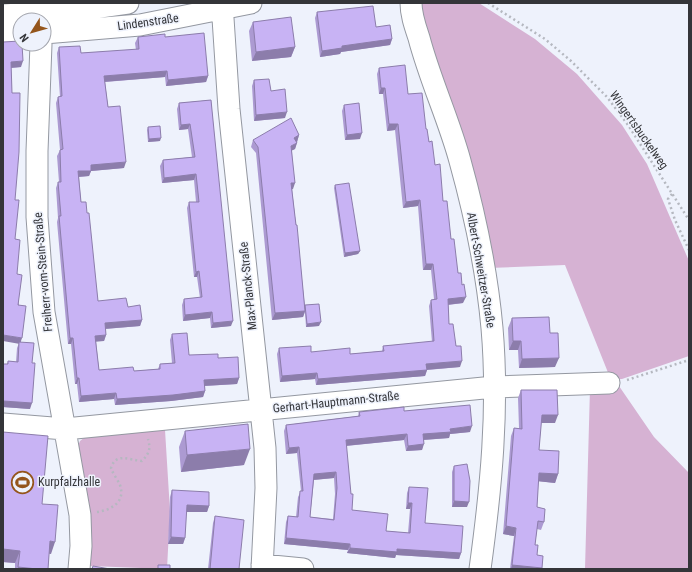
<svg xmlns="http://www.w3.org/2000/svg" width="692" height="572" font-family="'Roboto Condensed',sans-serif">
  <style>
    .green { fill: #d6b2d3 }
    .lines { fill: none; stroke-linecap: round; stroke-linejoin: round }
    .minor-casing { stroke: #9498a1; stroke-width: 23 }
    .path { stroke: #b5b8c0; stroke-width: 2.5; stroke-dasharray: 2 3; stroke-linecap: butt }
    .minor { stroke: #fff; stroke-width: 21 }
    .wall { fill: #ac9ad2; fill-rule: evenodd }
    .shaded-wall { fill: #8c7dab }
    .building { fill: #c8b3f4; stroke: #8c7dab; fill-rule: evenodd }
    .labels { text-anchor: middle; stroke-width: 3; stroke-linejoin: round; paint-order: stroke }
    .street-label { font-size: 12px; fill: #343539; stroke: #eef2fc }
    .poi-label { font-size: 12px; fill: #343539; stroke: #eef2fc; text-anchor: start }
  </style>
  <rect width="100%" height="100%" fill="#eef2fc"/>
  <path class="green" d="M416 3H479L482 5 535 39 577 74 622 125 647 164 689 261V356L622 379 611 380 565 265 488 268Z
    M619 386 654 437 689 473V569H585L590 388Z
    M165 430 170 511 167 569 90 566 86 490 78 446 80 441 85 437Z"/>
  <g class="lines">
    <defs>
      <path id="minor" d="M222 3 229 109 265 448 266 488 262 569
        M411 3C411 15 415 26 419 38 430 80 449 120 460 161 475 215 487 272 492 328 499 408 491 489 480 569
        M3 15 72 11 128 3
        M44 33 140 25 251 3
        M3 34H20
        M41 44 37 151V217L44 312 80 515 81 546 79 569
        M3 424 65 429 494 387 609 383
        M262 565 303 569"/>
    </defs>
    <use href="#minor" class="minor-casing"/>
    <path class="path" d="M488 3 545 39 571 61 607 97 628 125 689 220
      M672 194 668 199 675 220 689 250
      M627 380 689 360
      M97 512C110 510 126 503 120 485 118 480 113 474 111 468 116 452 129 460 142 461 149 453 151 450 148 439"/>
    <use href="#minor" class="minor"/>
  </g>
  <path class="wall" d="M317 12 376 27 392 39 390 45 341 52 340 54 320 57 315 18Z
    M253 22 295 47 291 57 252 61 249 31Z
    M138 37H165L208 76 206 82 166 86 165 77 105 82 108 107 124 168 91 171 89 176 79 177 81 202 98 301 128 307 142 320 140 326 105 329 106 335 104 341H96L99 370 134 371 158 369 160 364 172 363 170 340 172 334 189 355 218 358 239 378 237 384 205 386V391L203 397 171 401 115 405 114 399 79 402 77 384H75L71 344H68L57 222 58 218 56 188 58 182H59L57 156 60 150 56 103 58 97H60L57 53 59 47 81 53 136 50 135 43Z
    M3 42 21 67 11 68 15 200V239L21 342 32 363 30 409 3 407V364H7L8 361 16 362 17 348 19 343Z
    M379 68 408 94 426 129 435 165 443 201 458 273 463 303 448 305 449 324 456 346 460 367 427 370 425 376 316 385 315 379 280 382 277 354 279 348 311 352 350 354 382 351 383 346 432 342 429 306 431 300 434 299 431 270H423L418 206 403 208 395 130 387 131 383 94H379L377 74Z
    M254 80 271 91 285 118 254 121 252 86Z
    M211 100 231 326 211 328 210 318 183 321 182 305 184 299 200 298 197 277H194L187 208 189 202H196L194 180 162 183 160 166 163 160 192 157 188 129 179 130 177 109 179 103Z
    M344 105 360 139 345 140 342 111Z
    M148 127 160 141 148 142 147 130Z
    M299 135 295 149 292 150 293 189H292L296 225 305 307V305L319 326 306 327 305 312 303 317 272 320 256 153 251 147 253 140Z
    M335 185 360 251 358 254 344 257 334 188Z
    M512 318 550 333 555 367 519 368 518 350H509L508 328Z
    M521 390 555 423H541L539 450 558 474 555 483 538 481 537 507 544 522 541 530 537 529 535 545 537 555 542 568V569H510L514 536 503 534 511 436 514 428H519L518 398Z
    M404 411 470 432 450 434 449 438 424 440 422 450 406 451 404 440 346 446 352 510 386 531 408 533 410 509H406L407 493 409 487 425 523 461 553 459 559 396 555 395 558 347 553 348 550 284 544 286 522 288 516 296 517 298 497 301 491 297 453 286 454 284 431 286 425 358 416 359 412ZM334 478 335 494 333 519 310 517 314 480Z
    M185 431 244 465 181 472 179 447Z
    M3 432 42 504 51 554 49 553 48 569H15V563L3 562Z
    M454 466 467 507H452V472Z
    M172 490 209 506 207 512H186L185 538 183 544H168L170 497Z
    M215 516 239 569H208L213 523Z"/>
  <path class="shaded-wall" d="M392 39 390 45 341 52 340 54 320 57 322 51 342 46Z
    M295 47 291 57 252 61 256 52Z
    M23 61 21 67 9 68 11 62Z
    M167 71 165 77 102 82 104 76Z
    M208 76 206 82 166 86 168 80Z
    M381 88H385L383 94H379Z
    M287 112 285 118 254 121 256 115Z
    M190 124 188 129 179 130 181 125Z
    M389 124H398L395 130 387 131Z
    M362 133 360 139 345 140 347 135Z
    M299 135 297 142 292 144 294 138Z
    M161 138 160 141 148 142 149 139Z
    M297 143 295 149 289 152 291 146Z
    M126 162 124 168 91 171 89 176 76 177 78 171 91 165Z
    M196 174 194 180 162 183 164 178Z
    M291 183H295L293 189 289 190Z
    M420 200 418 206 403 208 406 202Z
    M360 251 358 254 344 257 345 253Z
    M426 264H433L431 270H423Z
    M199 271 197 277H194L196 272Z
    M466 297 463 303 445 305 448 299Z
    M305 311 303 317 272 320 275 313Z
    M212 312 210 318 183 321 185 315Z
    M142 320 140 326 103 329 105 323Z
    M233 321 231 326 211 328 213 323Z
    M321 322 319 326 306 327 307 324Z
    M3 335 22 338 20 344 3 341Z
    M106 335 104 341 93 342 95 336Z
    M70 338H73L71 344H68Z
    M513 341H521L518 350H509Z
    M559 358 555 367 519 368 522 359Z
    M462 361 460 367 424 370 426 364Z
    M427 370 425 376 316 385 318 379Z
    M317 373 315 379 280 382 282 376Z
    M77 378H79L77 384H75Z
    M239 378 237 384 202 386 204 380Z
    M205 391 203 397 171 401 115 405 117 399Z
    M116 393 114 399 79 402 81 396Z
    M3 401 32 403 30 409 3 407Z
    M542 415H558L555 423H539Z
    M472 426 470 432 450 434 449 438 421 440 423 434 450 429Z
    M407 434 404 440 344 446 346 440Z
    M424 444 422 450 406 451 408 446Z
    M299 447 297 453 286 454 289 448Z
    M250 449 244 465 181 472 187 455Z
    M336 472 334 478 312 480 314 474Z
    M539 473 558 474 555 483 536 481Z
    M454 501 469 502 467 507H452Z
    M408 503H412L410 509H406Z
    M187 505 209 506 207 512H184Z
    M506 526 516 528 514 536 503 534Z
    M171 537 185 538 183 544H168Z
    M286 538 350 544 348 550 284 544Z
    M50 541 55 542 51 554 46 553Z
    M350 548 397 549 461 553 459 559 396 555 395 558 347 553Z
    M3 549 20 551 15 563 3 562Z
    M512 565 542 568V569H511Z
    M18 567 37 569H18Z"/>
  <path class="building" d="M373 6 376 27 390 25 392 39 342 46V48L322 51 317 12Z
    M291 17 295 47 256 52 253 22Z
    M204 33 208 76 168 80 167 71 104 76 108 107 120 106 126 162 91 165V171H78L81 202H86L87 213H89L98 301 126 298 128 307 140 305 142 320 105 323 106 335 95 336 99 370 133 367 134 371 160 369V364L175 363 172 334 187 333 189 355 218 354V358L238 357 239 378 204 380 205 391 173 395 117 399 116 393 81 396 79 378H77L73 338H70L59 216H61L58 182H61L60 150 63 149 58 97 62 96 59 47 80 46 81 53 139 49 138 37 165 34V37Z
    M20 41V44H22L23 61 11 62 12 93H20L19 152 15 200H19L15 239 20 240 17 274 22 275 18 305 26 306 22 338 3 335V42Z
    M405 65 408 94 422 93 426 129H427L429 142 432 141 435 165 440 164 443 201H447L451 239H454L458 273H461L462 285 464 284 466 297 448 299 449 324H453L456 346H461L462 361 426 364 427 370 318 379 317 373 282 376 279 348 311 346V352L350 348V354L384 351 383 346 434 341 431 300 437 299 433 264H426L420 200 406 202 398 124H389L385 88H381L379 68Z
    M269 79 271 91 285 89 287 112 256 115 254 80Z
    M211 100 233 321 213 323 212 312 185 315 184 299 202 297 199 271 196 272 189 202H199L196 174 164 178 163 160 195 157 190 124 181 125 179 103Z
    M359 103 362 133 347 135 344 105Z
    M291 118 299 135 294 138 297 143 291 146 295 183H291L296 225H297L305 311 275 313 258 147 253 140Z
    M160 126 161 138 149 139 148 127Z
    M349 183 360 251 345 253 335 185Z
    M319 304 321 322 307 324 305 305Z
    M549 317 550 333H558L559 358 522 359 521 341H513L512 318Z
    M19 342 34 343 32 363H35L32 403 3 401V364H8V361L18 362Z
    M521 390H557L558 415H542L539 450 559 451 558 474 539 473 537 507 545 509 544 522 538 521 535 545H538L537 555 543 556 542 568 512 565 516 528 506 526 514 428 522 429Z
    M470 405 472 426 450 429 451 432 423 434 424 444 408 446 407 434 346 440 351 494H353L352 510 388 514 386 531 410 533 412 503H408L409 487 428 488 425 523 463 526 461 553 397 549V552L350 548V544L286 538 288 516 298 517 300 491H303L299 447 289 448 286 425 360 416 359 412 404 407V411ZM336 472 337 488 334 520 310 517 314 474Z
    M248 424 250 449 187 455 185 431Z
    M3 432 48 436 42 504 58 505 55 542 50 541 48 569H37L18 567 20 551 3 549Z
    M467 464 470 481 469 502 454 501V466Z
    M172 490 209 492V506L187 505 185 538 171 537Z
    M215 516 244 520 239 569H210Z
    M158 565H170V569H158Z
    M93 566 110 569H92Z"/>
  <defs>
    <symbol id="stadium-ring" viewBox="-11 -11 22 22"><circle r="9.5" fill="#eef2fc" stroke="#94551c" stroke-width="1.5"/><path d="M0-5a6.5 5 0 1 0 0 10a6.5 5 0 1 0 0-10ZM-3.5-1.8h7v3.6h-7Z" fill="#94551c"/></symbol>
  </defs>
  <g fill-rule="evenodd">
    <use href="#stadium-ring" x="10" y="470" width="25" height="25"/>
  </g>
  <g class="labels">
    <g class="street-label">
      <text transform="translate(148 22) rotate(-8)" y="4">Lindenstraße</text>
      <text transform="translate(639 130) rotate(55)" y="4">Wingertsbuckelweg</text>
      <text transform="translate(481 270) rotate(80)" y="4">Albert-Schweitzer-Straße</text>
      <text transform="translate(43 272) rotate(-95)" y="4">Freiherr-vom-Stein-Straße</text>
      <text transform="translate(248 286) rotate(-96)" y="4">Max-Planck-Straße</text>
      <text transform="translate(336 402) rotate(-6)" y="4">Gerhart-Hauptmann-Straße</text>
    </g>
    <g class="poi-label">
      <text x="38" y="486">Kurpfalzhalle</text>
    </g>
  </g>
  <rect width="692" height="572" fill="none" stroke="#343539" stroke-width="8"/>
  <g transform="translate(32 32) rotate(233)"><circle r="19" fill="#eef2fc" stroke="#a4a6ae"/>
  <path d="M0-3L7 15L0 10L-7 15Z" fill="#94551c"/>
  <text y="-6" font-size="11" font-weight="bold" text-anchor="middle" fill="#343539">N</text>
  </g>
</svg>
